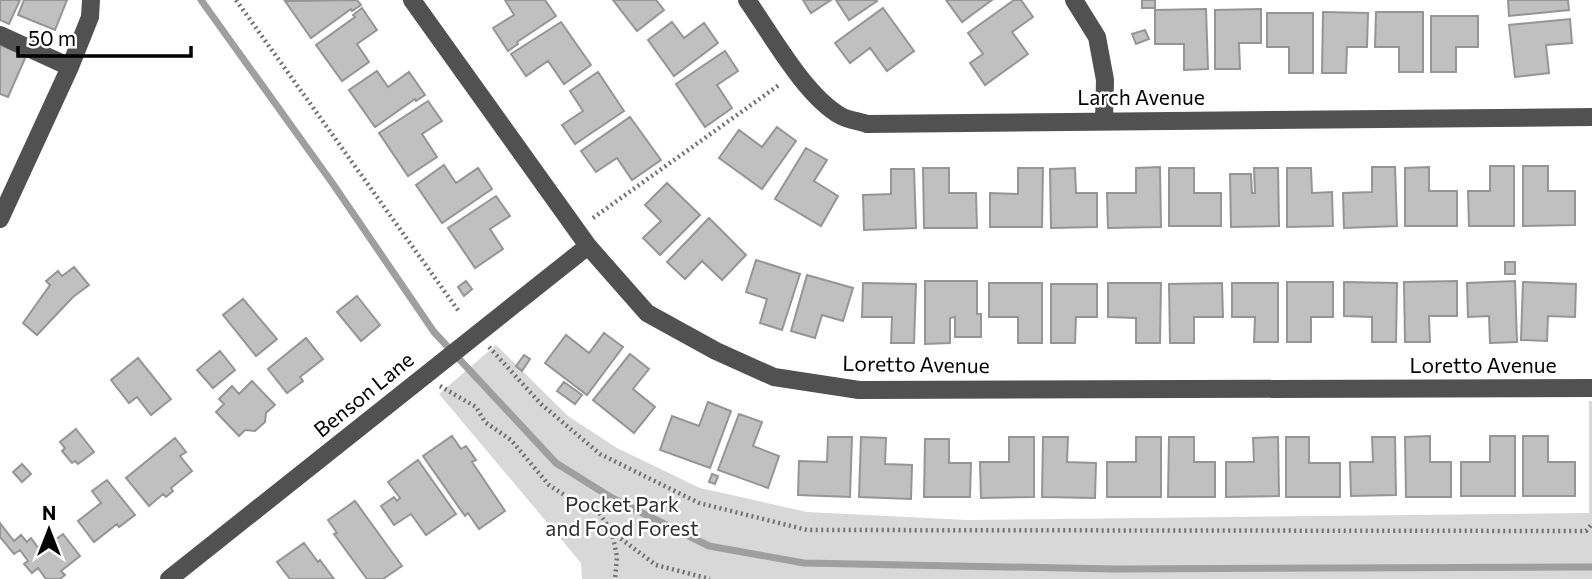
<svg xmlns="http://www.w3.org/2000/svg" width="1592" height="579" font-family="Commissioner,sans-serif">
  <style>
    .green { fill: #d8d8d8 }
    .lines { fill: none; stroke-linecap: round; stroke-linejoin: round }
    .stream { stroke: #9f9f9f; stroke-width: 7 }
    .building { fill: #c0c0c0; stroke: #959595; stroke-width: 2 }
    .path { stroke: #737373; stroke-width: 4.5; stroke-dasharray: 2 3.5; stroke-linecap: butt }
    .minor { stroke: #515151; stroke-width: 18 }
    .labels { text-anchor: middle; stroke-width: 5; stroke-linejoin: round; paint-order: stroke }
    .street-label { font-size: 21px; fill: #000; stroke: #fff }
    .park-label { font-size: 21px; fill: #2f2f2f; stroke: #fff }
  </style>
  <rect width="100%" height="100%" fill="#fff"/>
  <path class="green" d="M496 345 568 416 617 448 700 488 807 512 967 520 1589 513V401H1592V579H582L581 563 439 394Z"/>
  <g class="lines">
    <path class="stream" d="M201 0 333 184 434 332 556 463 612 498 709 546 804 563 1115 569 1592 567"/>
  </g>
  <path class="building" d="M0 0H20L9 24 0 20Z
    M24 0H67L55 30 18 15Z
    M357 0 361 5 352 11 351 9 311 38 285 1Z
    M505 0H545L556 16 517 42 518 44 508 51 493 28 514 15Z
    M613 0H656L664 10 637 31Z
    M803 0H831L811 13Z
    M836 0H876L877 1 849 20Z
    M946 0H992L962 22Z
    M1014 0H1021L1033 17 1012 32 1028 54 985 85 970 63 983 54 968 33Z
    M1142 0H1155V8H1142Z
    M1508 0H1568L1569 10 1509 16Z
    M362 8 377 30 357 44 369 62 342 81 316 45 355 17 353 15Z
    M883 8 914 51 887 71 870 48 850 63 835 43Z
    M1206 9 1208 69 1184 70V44H1155V10Z
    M1261 9V43H1239L1240 69H1215V10Z
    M1323 12 1368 13 1367 47H1347L1346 73H1322Z
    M1376 12H1423V72H1399V47H1375Z
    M1267 13H1313V73H1289V47H1267Z
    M1431 16H1478V47H1456V72H1431Z
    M1570 19 1572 43 1546 45 1549 73 1515 77 1509 25Z
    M561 22 591 65 564 84 548 61 526 76 511 54Z
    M672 22 684 38 704 23 718 43 674 76 648 40Z
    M1145 30 1149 39 1136 44 1132 34Z
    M0 45 26 56 8 97 0 94Z
    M725 51 738 71 717 85 732 108 705 127 676 84Z
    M377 71 388 87 409 72 425 95 416 101 415 99 375 127 349 90Z
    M598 72 624 111 575 144 562 125 583 111 570 91Z
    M428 101 442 121 422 134 437 157 408 176 379 133Z
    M630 117 661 160 632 180 617 158 596 172 581 151Z
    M777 127 796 141 762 189 719 158 739 130 762 147Z
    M806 148 827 160 814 181 838 196 821 226 775 199Z
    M444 165 456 183 478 168 492 189 442 223 416 185Z
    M1490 166H1514V226H1469L1468 191H1490Z
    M1523 166H1548V191H1575V225L1523 226Z
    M1160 167 1161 227 1108 228 1107 193H1136V168Z
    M1372 167H1395L1397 226 1344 228 1343 193 1372 192Z
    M1429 167V191H1457V226H1405V168Z
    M923 168H949V193H976L977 228H924Z
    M1018 168H1043L1042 227H990V193L1018 194Z
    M1075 168 1076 193H1097V227L1051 228 1050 169Z
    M1169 168H1194V193H1221V226H1169Z
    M1254 168H1278L1279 226 1231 227 1230 174H1251L1252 193H1255Z
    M1287 168H1311L1312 193 1332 192 1333 226 1287 227Z
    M891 169H914L916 228 864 230 863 195 891 194Z
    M667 183 700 215 660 255 643 238 661 221 645 205Z
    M496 196 510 216 490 229 503 249 475 268 448 228Z
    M709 218 746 255 722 280 702 261 685 279 667 262Z
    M756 260 800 274 782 330 760 323 767 299 746 292Z
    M1505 262H1515V274H1505Z
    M74 267 89 285 73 297 37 335 23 323 50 285 46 281 58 271 62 276Z
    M807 275 853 288 843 321 822 315 815 338 791 331Z
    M466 281 472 289 464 296 458 287Z
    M925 281H977V314H981V337H955V317L950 318V343L925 344Z
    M1457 281V316H1429L1430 342H1405L1404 282Z
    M1515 281 1517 342 1490 343 1489 316 1468 317 1467 283Z
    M1287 282H1333V317H1311V342H1287Z
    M1344 282 1397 283 1396 342H1372V317L1344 316Z
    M1523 282 1576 284 1575 317 1548 316 1547 341 1521 340Z
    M863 283 916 284 914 343H891L892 317H862Z
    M989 283H1042V343H1018V317H989Z
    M1108 283H1161L1160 343H1136V318L1108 317Z
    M1222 283 1223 317H1194V343H1170L1169 284Z
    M1232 283H1278V342H1254L1255 317H1232Z
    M1051 284H1097V317H1076L1075 343H1051Z
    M357 296 380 325 361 341 337 312Z
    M243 299 277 339 256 356 223 315Z
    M604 333 623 347 587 395 545 363 566 335 589 353Z
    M306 338 323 359 300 377 303 381 287 393 268 369Z
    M220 351 235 370 213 388 197 370Z
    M630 354 649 369 633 389 655 407 634 433 593 400Z
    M524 355 530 359 522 371 516 366Z
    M138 358 171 399 151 415 137 397 129 403 111 380Z
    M252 381 275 405 266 413 265 422 255 431 245 430 239 436 216 412 224 404 219 399 232 386 239 394Z
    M564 382 582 395 575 404 557 391Z
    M708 402 731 411 710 468 660 450 672 416 699 426Z
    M739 414 762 422 753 446 779 456 768 488 718 470Z
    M76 429 94 452 78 464 75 461 72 463 62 451 65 448 60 442Z
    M452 436 461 449 466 446 476 460 472 462 505 511 479 529 468 513 465 516 423 456Z
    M1430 436V462H1451V497H1406L1405 437Z
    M1490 436H1515V496H1461V462H1490Z
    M1523 436H1548V462H1575V496H1523Z
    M828 437H852L850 497 798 495 799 461 827 462Z
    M861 437 886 438 885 464 912 465 911 499 859 497Z
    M1009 437H1034V497L981 498 980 462H1009Z
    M1043 437H1068L1067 462 1096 463 1095 498 1042 497Z
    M1136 437H1161V497H1107V462H1136Z
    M1169 437H1194V462H1215V497H1168Z
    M1278 437 1279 496 1226 497V462H1254L1253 438Z
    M1286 437H1309V463H1340V497H1286Z
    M1372 437H1395L1396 495 1351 496 1350 462H1373Z
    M175 438 186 452 180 456 192 471 171 488 173 491 166 497 163 494 149 506 126 478Z
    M925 439H949V463H971L970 497H924Z
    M418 460 456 514 426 535 411 514 394 525 381 506 394 497 397 501 400 498 388 482Z
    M22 464 31 474 22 482 13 472Z
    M712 474 718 476 715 484 709 482Z
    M107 480 135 515 119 527 117 524 94 542 78 521 101 503 92 491Z
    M355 501 402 566 383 579H367L334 534 337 533 328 520Z
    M0 523 14 541 21 535 27 542 31 538 39 549 54 537 56 539 63 534 80 556 61 571 65 575 60 579H46L38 568 32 573 24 564 28 561 20 550 14 554 0 537Z
    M304 543 318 562 320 560 334 579H290L277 562Z"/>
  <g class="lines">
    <path class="path" d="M236 0 460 313
      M593 218 779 85
      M489 347 541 404 600 454 699 503 807 530 1586 531 1592 524
      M440 386 476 407 485 422 511 440 549 485 575 502 596 508 612 532 617 557 615 579
      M612 532 656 565 710 579"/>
    <path class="minor" d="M412 0 588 246 647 313 716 351 774 377 859 390 1592 388
      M747 0C771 34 805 96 841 116 848 120 859 121 867 124L1592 117
      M1074 0 1097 37 1105 80 1104 120
      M0 35 70 67
      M0 219 70 67 90 17 91 0
      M169 579 588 246"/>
  </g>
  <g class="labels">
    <g class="street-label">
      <text x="1141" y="105">Larch Avenue</text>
      <text transform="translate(916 365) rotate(1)" y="7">Loretto Avenue</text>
      <text x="1483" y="373">Loretto Avenue</text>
      <text transform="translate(364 395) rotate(-39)" y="7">Benson Lane</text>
    </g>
    <g class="park-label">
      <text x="622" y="512">Pocket Park<tspan x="622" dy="24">and Food Forest</tspan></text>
    </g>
  </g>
  <g transform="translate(49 530)" stroke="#ffffff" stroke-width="5" paint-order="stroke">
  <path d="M0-5L12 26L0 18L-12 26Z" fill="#000000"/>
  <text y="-10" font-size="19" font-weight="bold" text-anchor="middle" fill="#000000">N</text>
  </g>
  <path d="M18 46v10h173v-10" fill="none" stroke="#000000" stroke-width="3.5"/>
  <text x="28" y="46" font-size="21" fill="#000000" stroke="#ffffff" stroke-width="5" paint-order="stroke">50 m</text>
</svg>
